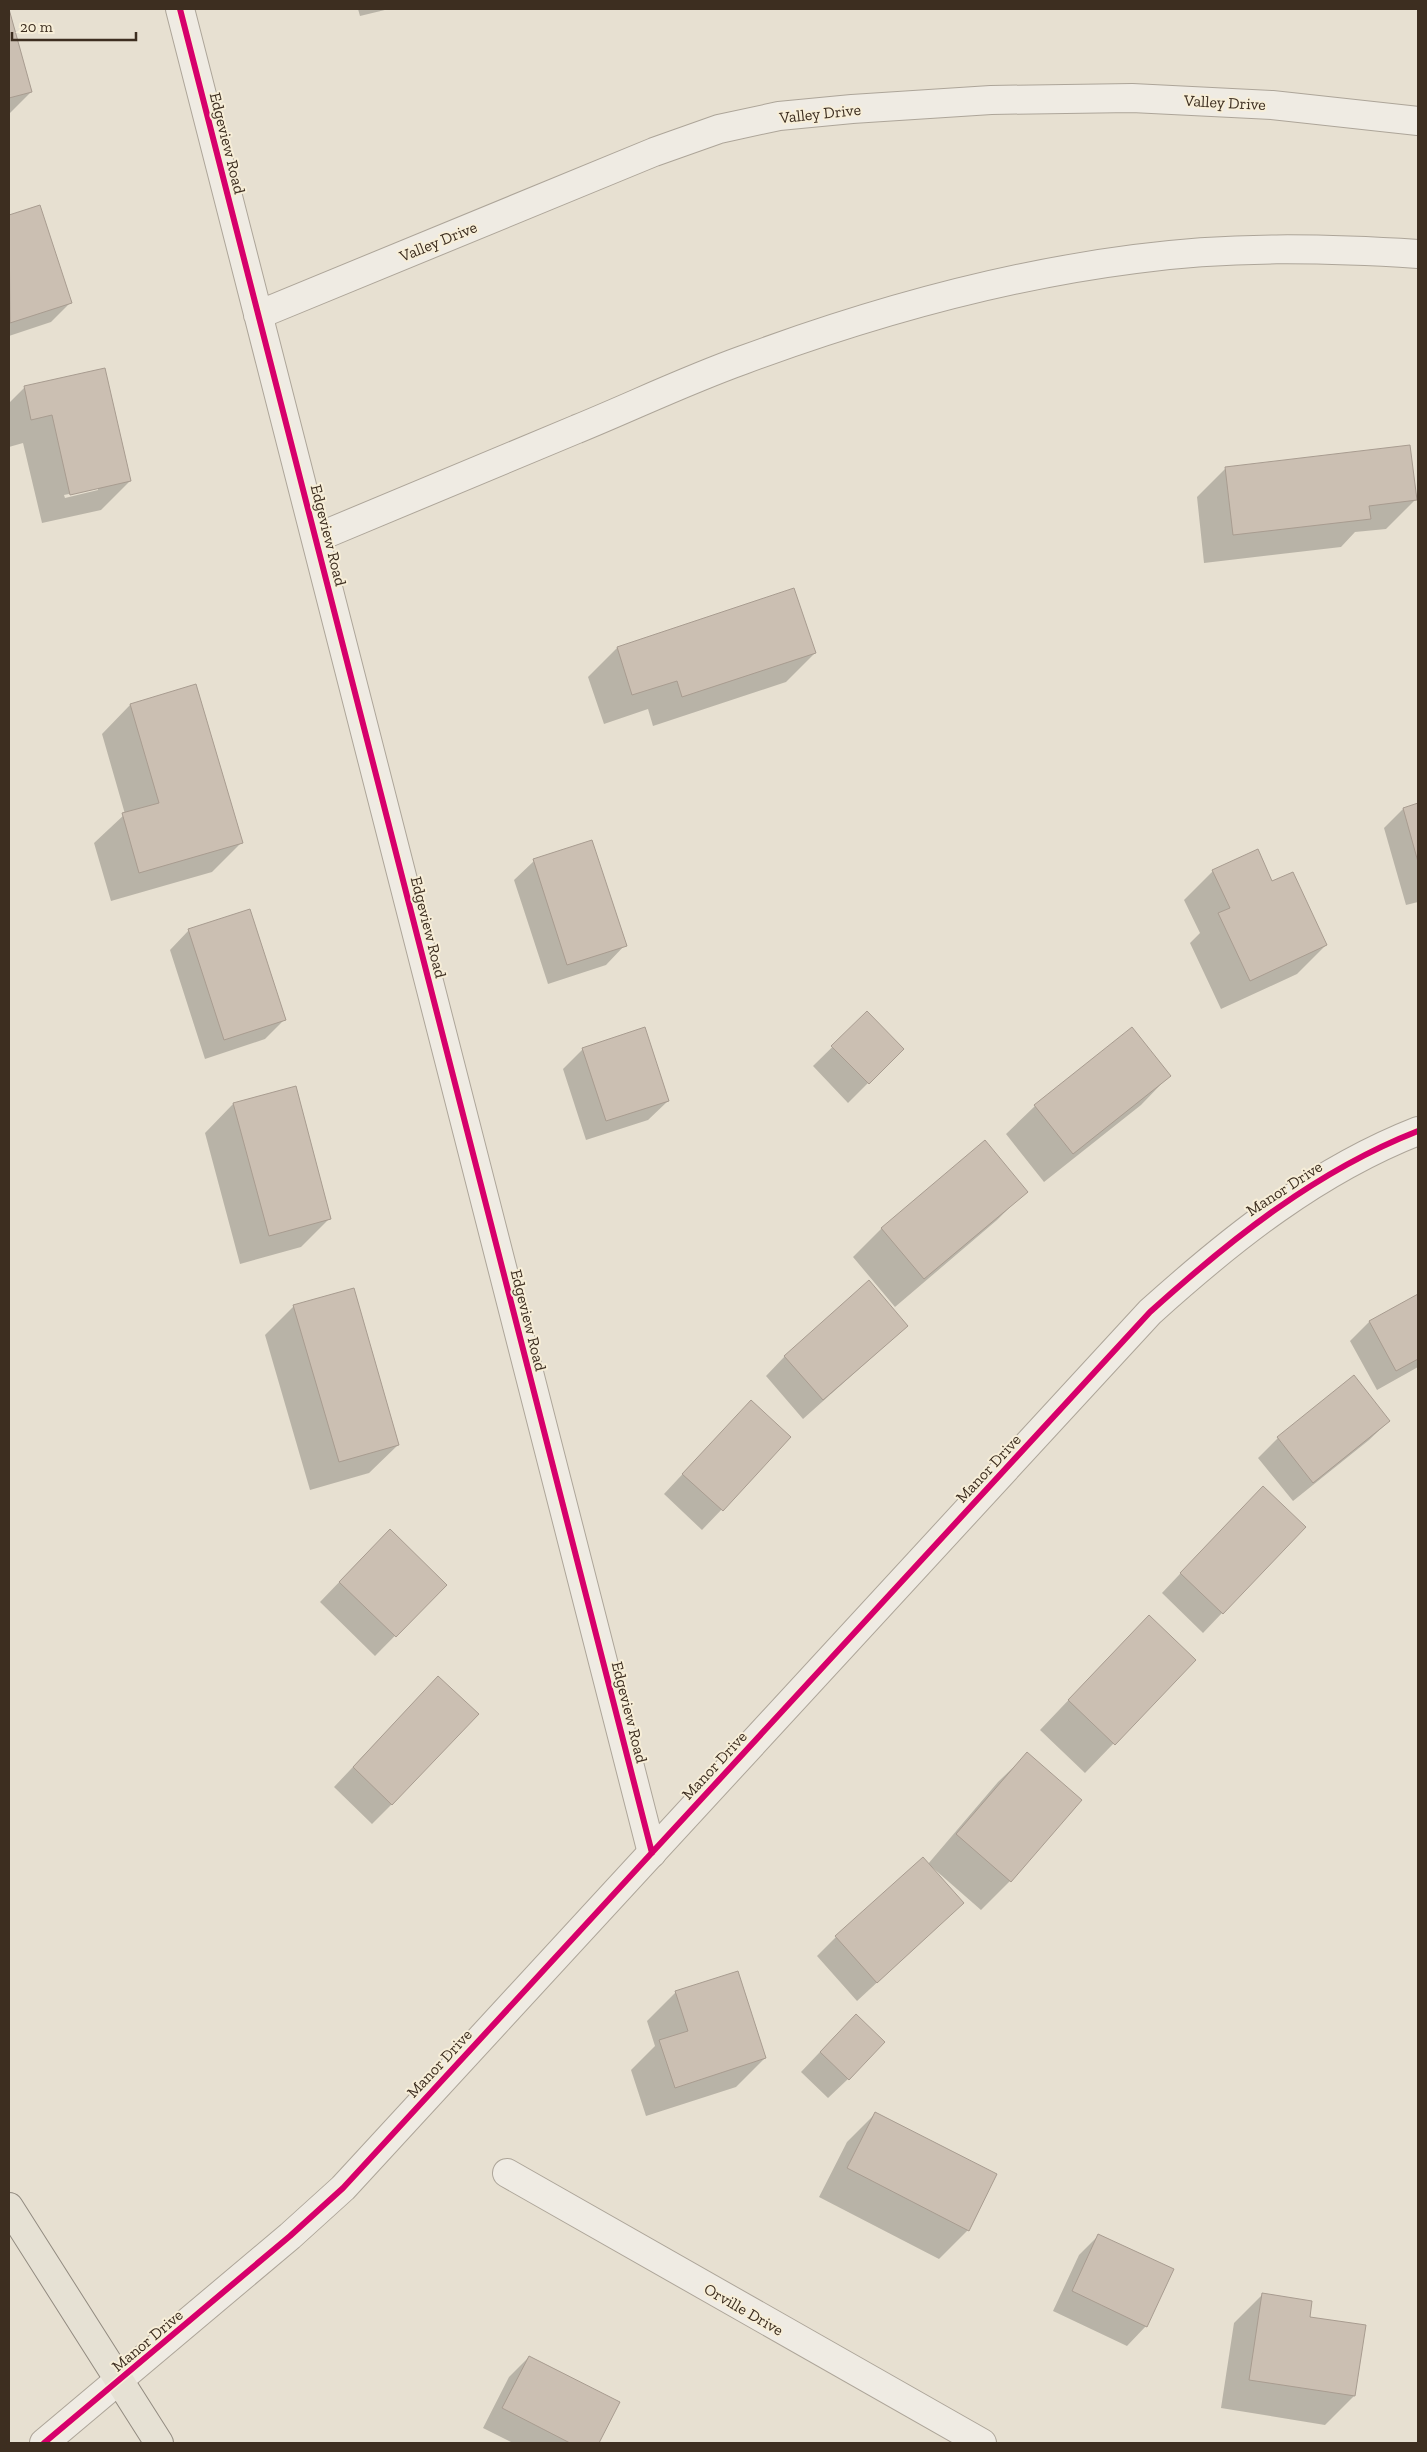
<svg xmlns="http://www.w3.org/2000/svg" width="1427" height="2452" font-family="'Zilla Slab',serif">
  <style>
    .shadow { fill: #0003; fill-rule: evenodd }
    .building { fill: #cbbfb2; stroke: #a89c90 }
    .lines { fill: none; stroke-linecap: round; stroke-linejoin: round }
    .minor-casing { stroke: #ada599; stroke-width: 30 }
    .tertiary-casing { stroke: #ada599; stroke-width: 30 }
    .primary-casing { stroke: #928b80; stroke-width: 30 }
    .minor { stroke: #efebe3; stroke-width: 28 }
    .tertiary { stroke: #efebe3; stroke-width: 28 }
    .primary { stroke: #e6e1d4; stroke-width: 28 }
    .cycleway-casing { stroke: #f7eed8; stroke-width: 9 }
    .cycleway { stroke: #d6006c; stroke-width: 6 }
    .labels { text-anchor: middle; stroke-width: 4; stroke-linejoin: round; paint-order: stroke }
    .street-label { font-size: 16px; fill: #3d2e20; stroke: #f7eed8 }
  </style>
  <rect width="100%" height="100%" fill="#e7e0d1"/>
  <path class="shadow" d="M9 9 31 92 9 114Z
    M358 9H389L360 16Z
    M39 206 71 302 51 322 9 336V216Z
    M104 369 130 481 101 510 42 523 23 443 9 447V403L24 388ZM98 488V490L65 498 64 495Z
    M1226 468 1415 500 1386 529 1355 532 1341 547 1204 563 1197 497Z
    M617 648 815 653 786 682 653 726 648 709 604 724 588 677Z
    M130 705 241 843 212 872 111 901 94 843 125 814 102 734Z
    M1418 805V902L1406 905 1384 828 1403 809Z
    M534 861 625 945 606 965 548 984 514 880Z
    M1213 871 1272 882 1326 945 1297 974 1221 1009 1190 943 1200 933 1184 900Z
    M189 930 285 1019 265 1039 205 1059 170 950Z
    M867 1013 902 1049 848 1103 813 1066Z
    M583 1049 668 1101 648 1120 586 1140 563 1069Z
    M1169 1076 1141 1105 1044 1182 1006 1134 1035 1106Z
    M233 1104 330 1218 301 1247 240 1264 205 1133Z
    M1026 1191 997 1220 895 1307 853 1257 882 1228Z
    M1418 1295V1367L1377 1390 1350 1341 1369 1322Z
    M294 1306 398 1445 369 1473 310 1490 265 1335Z
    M907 1326 803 1419 766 1376 785 1356Z
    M1354 1377 1389 1421 1369 1440 1293 1501 1258 1458 1278 1438Z
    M732 1421 790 1438 702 1530 664 1494Z
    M1243 1507 1222 1613 1203 1633 1162 1593Z
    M370 1550 445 1585 375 1656 320 1602Z
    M1120 1646 1194 1660 1085 1773 1040 1730Z
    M419 1697 392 1804 372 1824 334 1787Z
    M1027 1754 1080 1800 1010 1881 981 1910 933 1868 932 1869 963 1903 857 2001 817 1956 836 1937 928 1864 998 1782Z
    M676 1992 765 2058 736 2087 646 2116 631 2070 655 2046 647 2021Z
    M836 2035 848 2079 828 2098 801 2072Z
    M875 2114 968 2230 939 2259 819 2197 847 2142Z
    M1099 2235 1146 2326 1127 2346 1053 2311 1079 2255Z
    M1263 2294 1308 2318 1354 2396 1325 2425 1221 2408 1234 2323Z
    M529 2357 618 2403 597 2443H513L483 2428 509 2377Z"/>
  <path class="building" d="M9 9 32 92 9 98Z
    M40 205 72 303 10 323 9 215Z
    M105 368 131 481 70 495 52 415 31 420 24 386Z
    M1410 445 1417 500 1369 506 1371 519 1233 535 1225 467Z
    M794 588 816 653 682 697 677 681 632 695 617 647Z
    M196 684 243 843 139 873 122 813 159 803 130 704Z
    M1418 803V862L1403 808Z
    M592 840 627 946 567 965 533 859Z
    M1258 849 1272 881 1293 872 1327 945 1250 981 1218 913 1230 908 1212 870Z
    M250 909 286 1020 224 1040 188 929Z
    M867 1011 904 1049 869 1084 831 1046Z
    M645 1027 669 1101 606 1121 582 1048Z
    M1132 1027 1171 1076 1073 1154 1034 1105Z
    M296 1086 331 1219 269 1236 233 1103Z
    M985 1140 1028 1192 924 1279 881 1228Z
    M869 1280 908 1326 823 1400 784 1356Z
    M354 1288 399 1445 339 1462 293 1305Z
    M1418 1294V1359L1396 1371 1369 1321Z
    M1354 1375 1390 1421 1313 1483 1277 1437Z
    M751 1400 791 1437 723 1511 682 1474Z
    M1263 1486 1306 1527 1223 1614 1180 1573Z
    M390 1529 447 1585 396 1637 339 1582Z
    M1149 1615 1196 1660 1115 1745 1068 1700Z
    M438 1676 479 1714 392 1805 353 1767Z
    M1027 1752 1082 1800 1011 1882 956 1834Z
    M923 1857 964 1903 877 1983 835 1936Z
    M738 1971 766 2058 675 2088 659 2040 688 2031 675 1991Z
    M856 2014 885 2042 849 2080 820 2052Z
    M875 2112 997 2174 969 2231 847 2168Z
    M1098 2234 1174 2269 1147 2327 1072 2291Z
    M1262 2293 1312 2301 1310 2317 1366 2325 1355 2396 1249 2380Z
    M529 2356 620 2402 599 2443H570L502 2408Z"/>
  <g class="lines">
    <defs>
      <path id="minor" d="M180 9 652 1853
        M258 315 654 152 719 129 779 116 852 109 991 100 1132 98 1272 105 1418 121
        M316 538C403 501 490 465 577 429 633 406 687 380 743 360 870 313 1001 276 1135 259 1229 246 1324 248 1418 254
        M507 2173 982 2443"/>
      <path id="tertiary" d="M44 2443 290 2236 343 2188 1150 1312C1231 1239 1316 1171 1418 1131"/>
      <path id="primary" d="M9 2207 159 2443"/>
    </defs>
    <use href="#minor" class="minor-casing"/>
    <use href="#tertiary" class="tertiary-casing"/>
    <use href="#primary" class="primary-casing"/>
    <use href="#minor" class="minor"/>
    <use href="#tertiary" class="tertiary"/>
    <use href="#primary" class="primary"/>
    <defs>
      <path id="cycleway" d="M180 9 652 1853
        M44 2443 290 2236 343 2188 1150 1312C1231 1239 1316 1171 1418 1131"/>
    </defs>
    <use href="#cycleway" class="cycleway-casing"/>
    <use href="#cycleway" class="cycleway"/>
  </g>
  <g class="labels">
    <g class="street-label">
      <text transform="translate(1225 102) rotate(3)" y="6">Valley Drive</text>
      <text transform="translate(820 113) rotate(-6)" y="6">Valley Drive</text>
      <text transform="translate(228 143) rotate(76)" y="6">Edgeview Road</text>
      <text transform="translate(438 241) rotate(-22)" y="6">Valley Drive</text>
      <text transform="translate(329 535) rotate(76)" y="6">Edgeview Road</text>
      <text transform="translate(429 927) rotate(76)" y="6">Edgeview Road</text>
      <text transform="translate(1284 1188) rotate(-33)" y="6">Manor Drive</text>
      <text transform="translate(529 1320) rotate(76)" y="6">Edgeview Road</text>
      <text transform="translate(988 1468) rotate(-47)" y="6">Manor Drive</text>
      <text transform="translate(630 1712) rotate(76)" y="6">Edgeview Road</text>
      <text transform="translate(714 1765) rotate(-47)" y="6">Manor Drive</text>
      <text transform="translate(439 2063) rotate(-47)" y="6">Manor Drive</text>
      <text transform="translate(744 2309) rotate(30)" y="6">Orville Drive</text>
      <text transform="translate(147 2340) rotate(-40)" y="6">Manor Drive</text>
    </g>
  </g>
  <rect width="1427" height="2452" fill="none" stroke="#3d2e20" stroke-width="20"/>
  <path d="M12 32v8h124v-8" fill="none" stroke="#3d2e20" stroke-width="2.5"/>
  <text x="20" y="32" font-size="15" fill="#3d2e20" stroke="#f7eed8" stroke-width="4" paint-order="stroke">20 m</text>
</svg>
